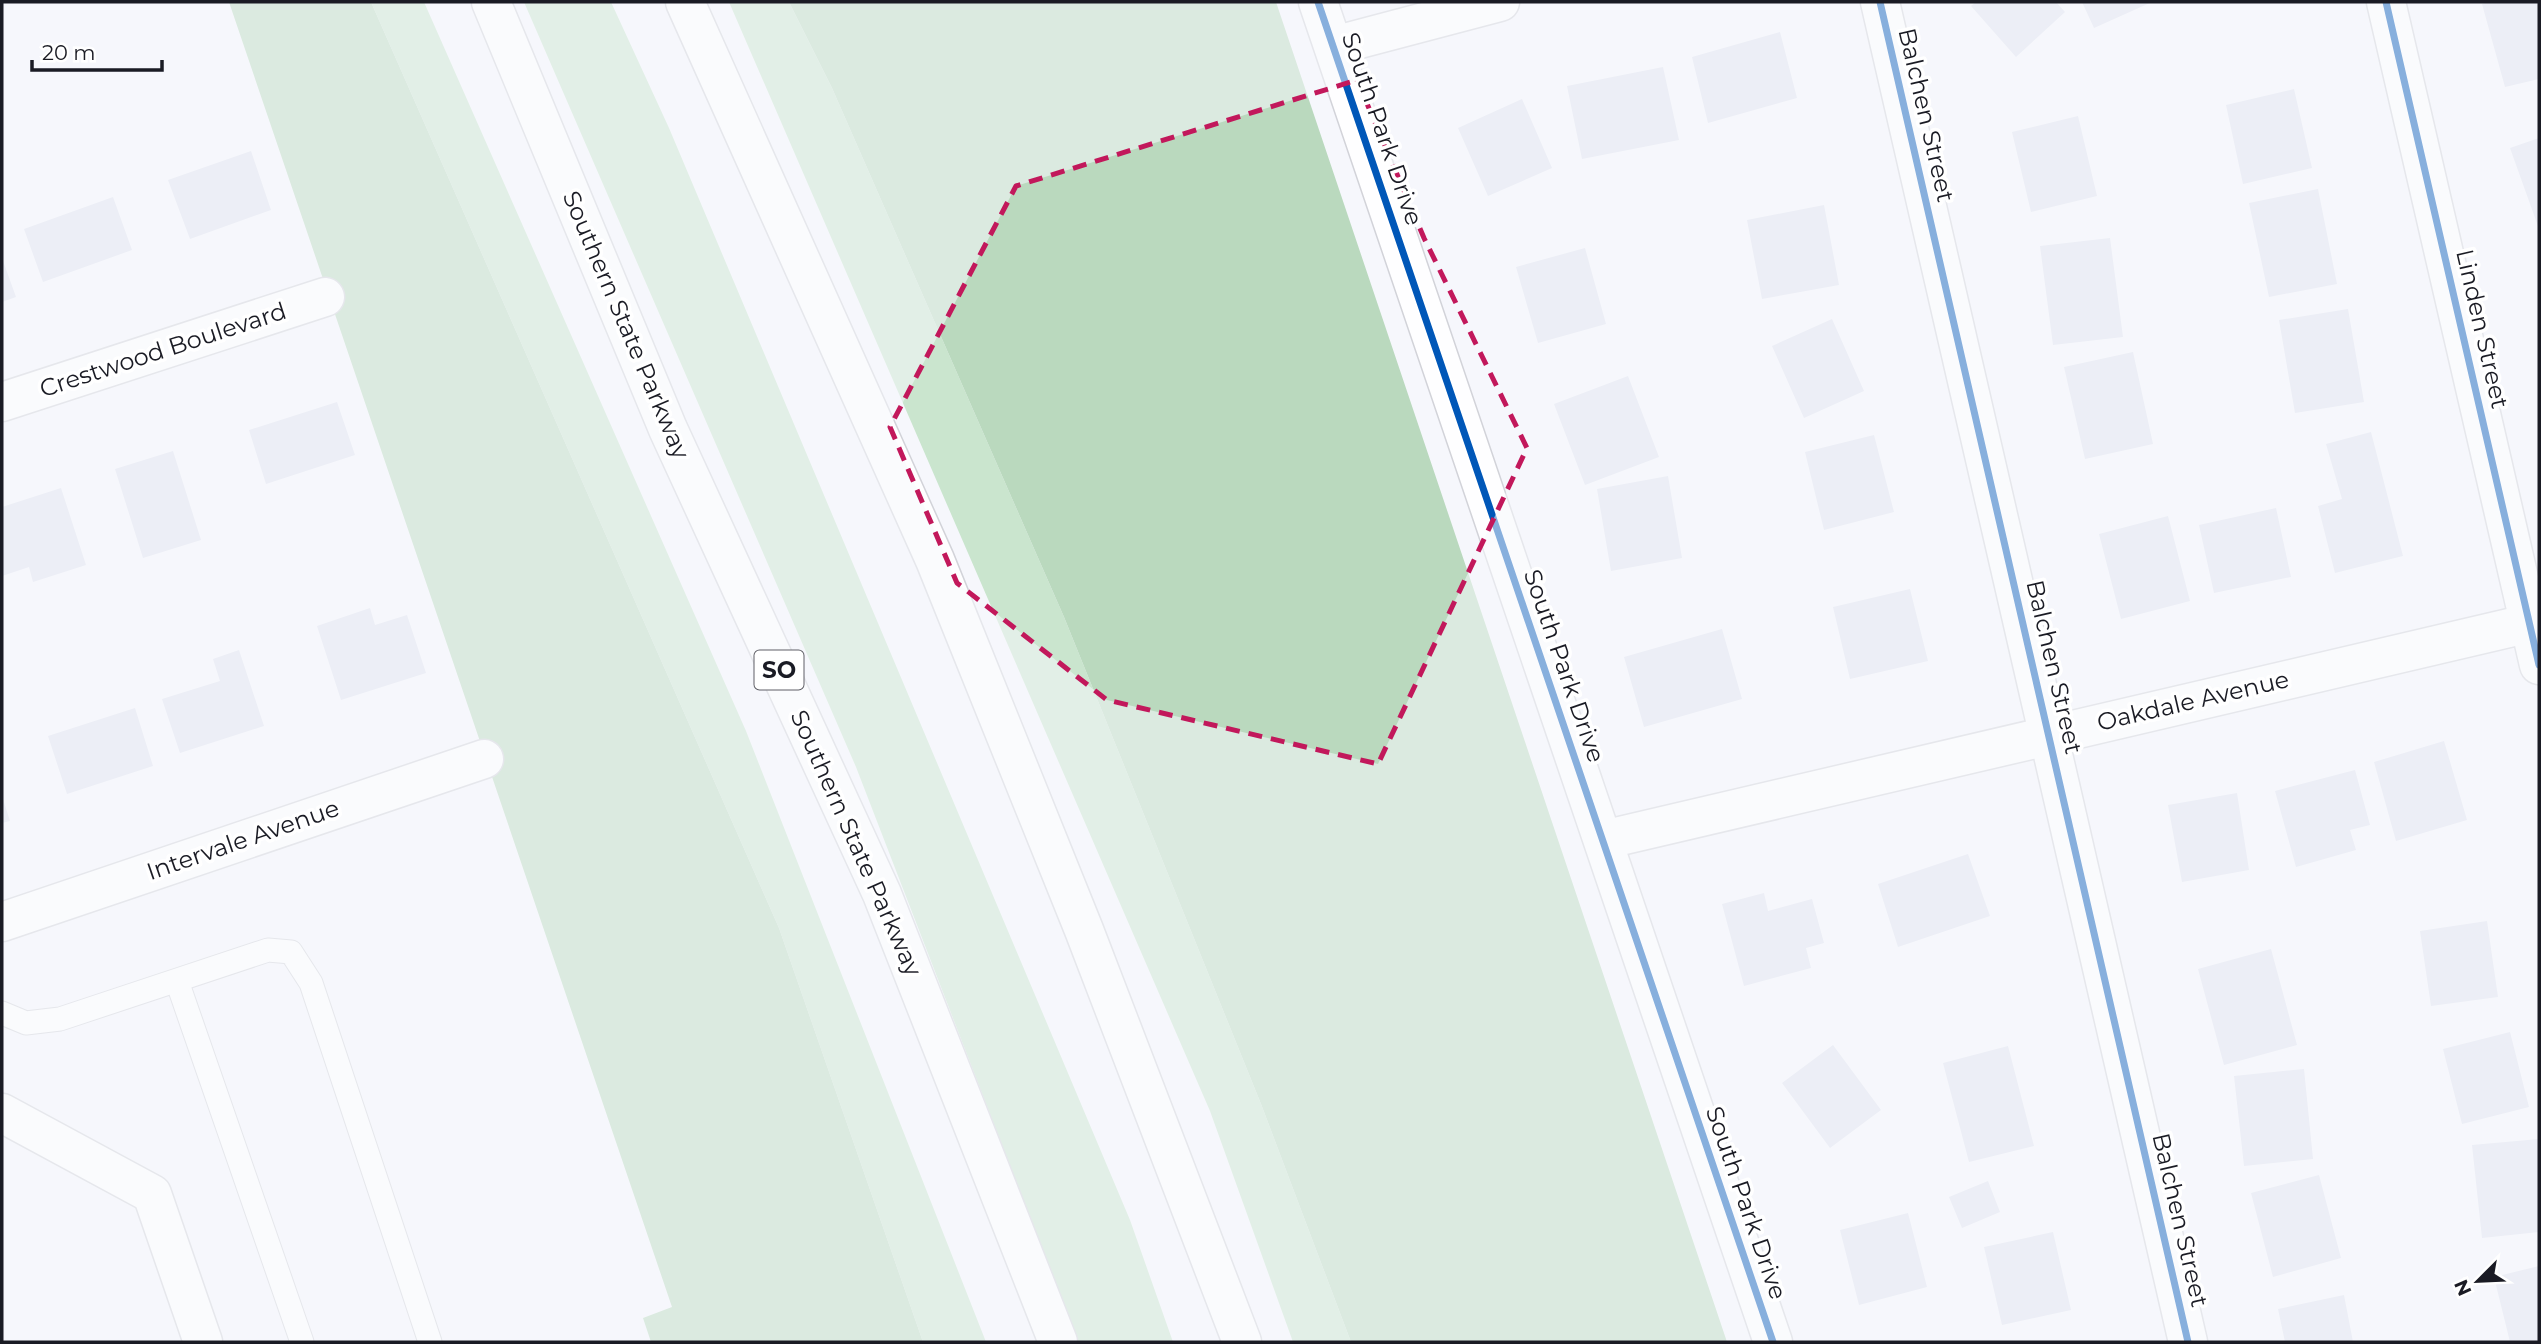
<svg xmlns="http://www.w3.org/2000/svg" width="2541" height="1344" font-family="Montserrat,sans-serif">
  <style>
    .green { fill: #cae5ce }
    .forest { fill: #bad9be }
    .building { fill: #e0e2ef }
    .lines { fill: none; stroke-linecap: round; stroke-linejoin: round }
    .lane-casing { stroke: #d2d3d9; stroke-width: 25 }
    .street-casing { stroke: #d2d3d9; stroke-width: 41 }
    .secondary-casing { stroke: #d2d3d9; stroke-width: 41 }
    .highway-casing { stroke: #d2d3d9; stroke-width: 41 }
    .lane { stroke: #fefeff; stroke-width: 23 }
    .street { stroke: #fefeff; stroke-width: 38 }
    .secondary { stroke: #fefeff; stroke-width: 38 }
    .highway { stroke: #fefeff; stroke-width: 38 }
    .cycleway-casing { stroke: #fff; stroke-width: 11 }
    .cycleway { stroke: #0057b8; stroke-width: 7 }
    .marked { fill: none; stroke: #c2185b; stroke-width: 5; stroke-dasharray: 14 9; stroke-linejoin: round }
    .labels { text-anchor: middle; stroke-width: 7; stroke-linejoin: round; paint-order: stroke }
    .shield { fill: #fff; stroke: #5f5f66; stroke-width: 2 }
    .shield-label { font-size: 23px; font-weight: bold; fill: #1a1b24 }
    .street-label { font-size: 24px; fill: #1a1b24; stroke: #fff }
  </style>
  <rect width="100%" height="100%" fill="#f6f7fc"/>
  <path class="green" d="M371 2H424L746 731 986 1342H923L779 928Z
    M524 2H611L669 128 1130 1220 1173 1342H1078L856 767Z
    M729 2H789L832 88 1064 617 1261 1104 1351 1342H1293L1210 1111Z"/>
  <path class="forest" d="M229 2H371L779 928 923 1342H651L643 1318 672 1307Z
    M789 2H1276L1727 1342H1351L1261 1104 1064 617 832 88Z"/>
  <path class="building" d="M1976 2H2056L2065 12 2016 57 1971 6Z
    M2082 2H2152L2094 28Z
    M2489 2H2539V79L2505 87 2482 4Z
    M1780 32 1797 98 1708 123 1692 57Z
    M1663 67 1679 140 1582 159 1567 86Z
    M2294 89 2312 168 2243 184 2226 105Z
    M1522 99 1552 168 1488 196 1458 128Z
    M2078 116 2097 196 2031 212 2012 132Z
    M2539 138V229L2510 148Z
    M251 151 271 210 190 239 168 180Z
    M2318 189 2337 284 2269 297 2249 203Z
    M113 197 132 250 43 282 24 229Z
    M1824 205 1839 285 1762 299 1747 220Z
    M2110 238 2123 337 2053 345 2040 246Z
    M1585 248 1606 324 1538 343 1516 267Z
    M2 258 16 297 2 302Z
    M2348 309 2364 402 2295 413 2279 320Z
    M1832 319 1864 391 1804 418 1772 346Z
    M2133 352 2153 444 2085 459 2064 367Z
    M1628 376 1659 457 1585 485 1554 404Z
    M337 402 355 455 266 484 249 430Z
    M2371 432 2403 556 2335 573 2318 506 2342 499 2326 444Z
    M1874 435 1894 512 1824 530 1805 452Z
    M173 451 201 540 143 558 115 469Z
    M1668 476 1682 558 1611 571 1597 489Z
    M61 488 86 565 33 582 29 567 2 576V507Z
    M2276 508 2291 577 2214 593 2199 525Z
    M2168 516 2190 601 2121 619 2099 534Z
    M1910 589 1928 661 1850 679 1833 607Z
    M370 608 375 625 407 615 426 673 341 700 317 626Z
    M1722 629 1742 699 1644 727 1624 657Z
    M239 650 264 726 180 753 162 699 220 681 213 659Z
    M135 708 153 766 67 794 48 736Z
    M2444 741 2467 820 2396 841 2374 762Z
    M2355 770 2370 825 2350 830 2356 850 2296 867 2275 791Z
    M2237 793 2249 870 2182 882 2168 805Z
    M2 796 10 821 2 823Z
    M1968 854 1990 916 1898 947 1878 884Z
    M1764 893 1768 911 1812 899 1824 943 1806 948 1811 968 1744 986 1722 904Z
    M2487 921 2498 997 2431 1006 2420 931Z
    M2271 949 2297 1045 2224 1065 2198 969Z
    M2510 1032 2529 1107 2462 1124 2443 1049Z
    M1833 1045 1881 1110 1830 1148 1782 1083Z
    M2008 1046 2034 1146 1969 1162 1943 1063Z
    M2304 1069 2313 1159 2244 1166 2234 1076Z
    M2539 1139V1232L2482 1238 2472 1145Z
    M2319 1175 2341 1258 2273 1277 2251 1193Z
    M1988 1181 2000 1212 1962 1228 1949 1197Z
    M1908 1213 1927 1287 1859 1305 1840 1230Z
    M2053 1232 2071 1310 2002 1325 1984 1247Z
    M2539 1266V1342H2510L2494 1277Z
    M2344 1295 2353 1342H2285L2278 1309Z"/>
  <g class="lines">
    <defs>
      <path id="lane" d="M177 981 302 1342
        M2 1013 26 1023 60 1019 268 950 291 952 311 983 430 1342"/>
      <path id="street" d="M1318 2 1773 1342
        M1880 2 2188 1342
        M1333 46 1500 2
        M2 402 325 297
        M1603 840 2539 621
        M2 922 484 759
        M2 1113 152 1194 203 1342"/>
      <path id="secondary" d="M2386 2 2539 665"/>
      <path id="highway" d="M491 2 668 429 882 894 1058 1342
        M685 2 935 560 1084 930 1242 1342"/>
    </defs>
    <use href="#lane" class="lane-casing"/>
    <use href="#street" class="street-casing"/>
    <use href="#secondary" class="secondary-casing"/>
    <use href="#highway" class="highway-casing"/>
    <use href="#lane" class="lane"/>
    <use href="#street" class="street"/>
    <use href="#secondary" class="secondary"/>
    <use href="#highway" class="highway"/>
    <defs>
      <path id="cycleway" d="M1318 2 1773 1342
        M1880 2 2188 1342
        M2386 2 2539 665"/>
    </defs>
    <use href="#cycleway" class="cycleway-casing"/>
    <use href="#cycleway" class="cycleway"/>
  </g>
  <path d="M0 0H2541V1344H0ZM1357 80 1424 238 1527 448 1378 764 1107 700 957 583 890 427 1016 186Z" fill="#f6f7fc" fill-opacity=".55" fill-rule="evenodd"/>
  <path class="marked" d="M1357 80 1424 238 1527 448 1378 764 1107 700 957 583 890 427 1016 186Z"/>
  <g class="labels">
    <rect class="shield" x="754.5" y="650.5" width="49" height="39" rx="5"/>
    <g class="shield-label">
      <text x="779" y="678">SO</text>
    </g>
    <g class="street-label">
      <text transform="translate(1926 115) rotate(77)" y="8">Balchen Street</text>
      <text transform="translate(1382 129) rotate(71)" y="8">South Park Drive</text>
      <text transform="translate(626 325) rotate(67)" y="8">Southern State Parkway</text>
      <text transform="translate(2482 329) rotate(77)" y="8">Linden Street</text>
      <text transform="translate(163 350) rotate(-18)" y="8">Crestwood Boulevard</text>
      <text transform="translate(1564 666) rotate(71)" y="8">South Park Drive</text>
      <text transform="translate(2054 667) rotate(77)" y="8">Balchen Street</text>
      <text transform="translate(2193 701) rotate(-13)" y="8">Oakdale Avenue</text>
      <text transform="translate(243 840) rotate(-19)" y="8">Intervale Avenue</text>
      <text transform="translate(856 843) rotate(66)" y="8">Southern State Parkway</text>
      <text transform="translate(1746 1203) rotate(71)" y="8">South Park Drive</text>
      <text transform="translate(2180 1220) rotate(77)" y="8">Balchen Street</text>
    </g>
  </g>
  <rect width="2541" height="1344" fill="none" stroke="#1a1b24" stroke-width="7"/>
  <g transform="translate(2478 1281) rotate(246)" stroke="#ffffff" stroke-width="5" paint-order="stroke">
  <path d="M0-5L12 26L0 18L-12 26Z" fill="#1a1b24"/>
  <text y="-10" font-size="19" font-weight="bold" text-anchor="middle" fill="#1a1b24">N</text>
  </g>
  <path d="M32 60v10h130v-10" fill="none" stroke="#1a1b24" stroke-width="3.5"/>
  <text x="42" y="60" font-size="21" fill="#1a1b24" stroke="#ffffff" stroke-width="5" paint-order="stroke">20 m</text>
</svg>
